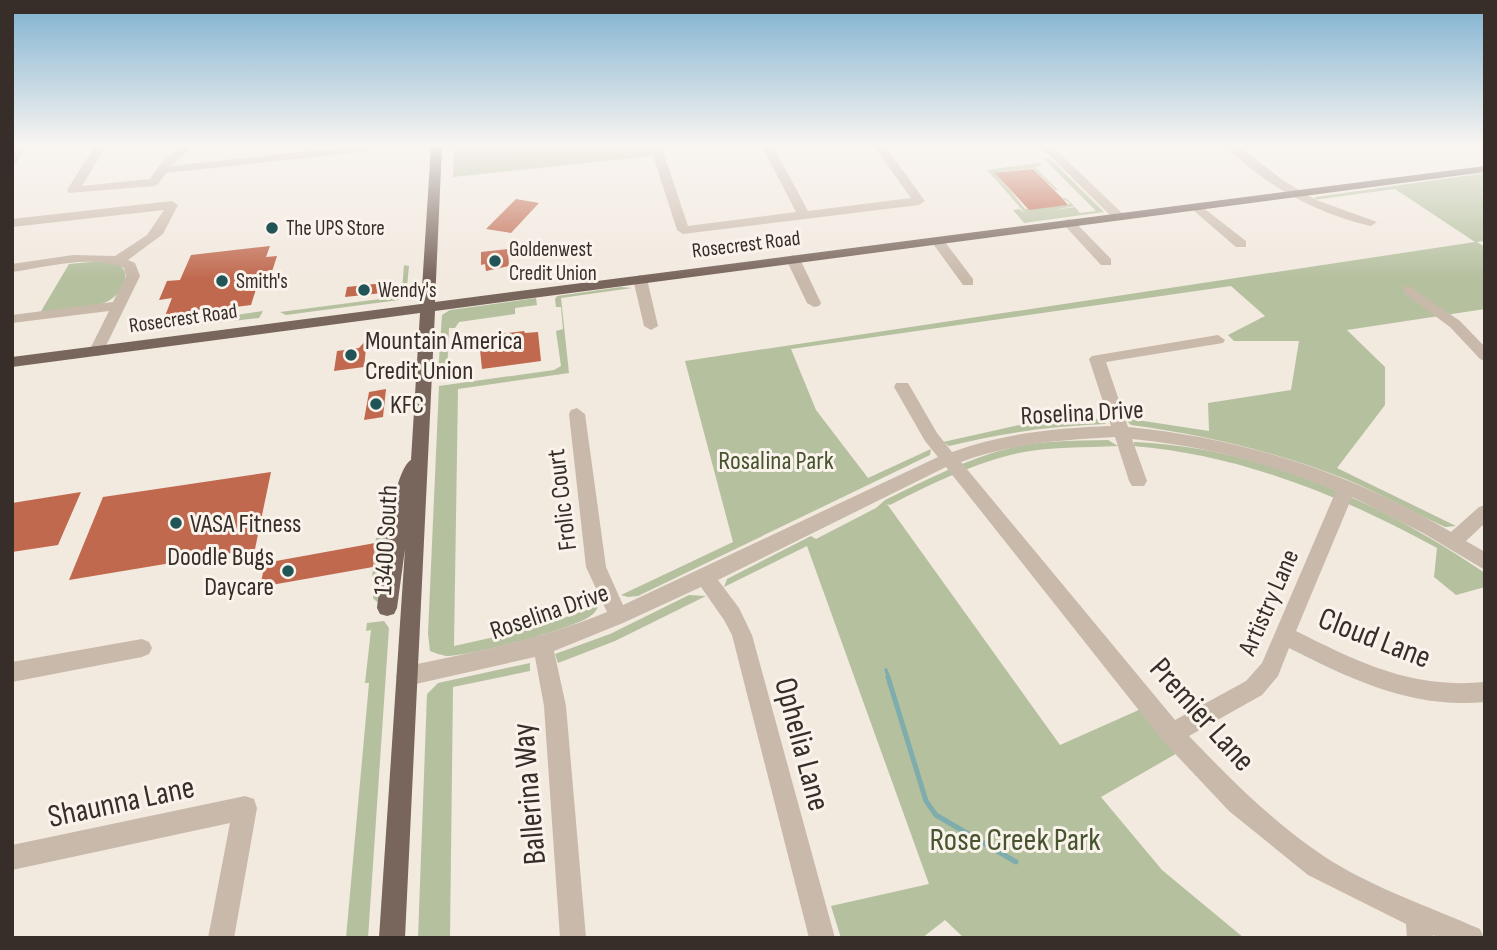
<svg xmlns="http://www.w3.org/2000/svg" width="1497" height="950" font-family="'Sofia Sans Condensed',sans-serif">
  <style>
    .green { fill: #b5c09f }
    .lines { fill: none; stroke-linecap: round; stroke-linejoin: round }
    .stream-far1 { stroke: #7facad; stroke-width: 3.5 }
    .stream { stroke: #7facad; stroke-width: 5 }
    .building { fill: #c0694f }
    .minor { fill: #c9b9ab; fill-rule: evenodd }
    .major { fill: #78655c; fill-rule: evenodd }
    .poi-dot { fill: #215457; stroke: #f9f3eb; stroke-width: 2.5 }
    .labels { text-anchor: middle; stroke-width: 6; stroke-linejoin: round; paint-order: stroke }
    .far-poi-label { font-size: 21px; fill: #372e2a; stroke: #f9f3eb; text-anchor: start }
    .far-street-label { font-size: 21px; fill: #372e2a; stroke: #f9f3eb }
    .poi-label { font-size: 26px; fill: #372e2a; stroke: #f9f3eb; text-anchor: start }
    .street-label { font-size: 26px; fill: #372e2a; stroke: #f9f3eb }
    .park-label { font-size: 26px; fill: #47542f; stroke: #f9f3eb }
    .near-street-label { font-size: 32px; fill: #372e2a; stroke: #f9f3eb }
    .near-park-label { font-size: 32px; fill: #47542f; stroke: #f9f3eb }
  </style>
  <rect width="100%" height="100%" fill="#f2e9df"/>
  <path class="green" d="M454 146H648L652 156 453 177Z
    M1044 159H1050L1104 212 1024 223 1013 210 1019 209 1025 213 987 170 1039 163 1042 165 1035 167 1058 190H1055L1033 168 996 173 1025 209 1068 205 1070 203 1062 198H1066L1074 206 1054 210 1075 207 1080 213 1096 211Z
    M1485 173V241L1477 242 1485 247V309L1347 330 1385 367V405L1337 468 1456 526 1445 527C1411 511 1378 492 1343 478 1274 451 1204 435 1131 425L1124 418 1209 431 1208 403 1291 390 1299 341H1234L1228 335 1265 316 1231 286 791 349 816 410 868 478 931 449 930 455 638 596 628 597 621 595 733 542 685 361 1475 242 1395 189 1313 200 1316 197Z
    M101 261C111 263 128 264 125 278 118 314 68 309 40 313L69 264Z
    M404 265 409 266 406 297 399 300 286 315 280 312 388 298 402 291Z
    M621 287 632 288 561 298 569 373 458 389 454 646 539 627 599 605C597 610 594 614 589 617 569 630 470 656 446 656 441 655 435 653 430 651L428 634 439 386 554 370 561 366 556 331 563 329 561 307H556L555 299 557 296Z
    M536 298 537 305 515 308V314L459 322 455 328H449L447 374 438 375 442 315 450 310Z
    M263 311 259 318 171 328V325Z
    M1076 419H1109L1105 424C1051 426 1002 433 949 446L943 442 1024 424Z
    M1108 440 1118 446C1083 448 1045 446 1010 455 967 466 929 485 890 505L887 504 1060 745 1141 709 1179 752 1101 797 1162 870 1244 938H964L945 920 922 938H841L831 906 929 884 807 546 724 587 727 579 811 536 816 539 876 508 885 500C926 480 966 459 1010 448 1042 440 1075 441 1108 440Z
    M1134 442C1260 447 1382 503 1485 573V587L1456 595 1434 577 1437 548C1342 496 1242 455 1133 446Z
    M392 535 385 599 377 602 373 598 374 578H372L376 538Z
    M689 595 706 596 615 641 558 663 555 654 610 634Z
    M384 621 389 628 368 938H346L369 683H365L371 630 366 631 367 623Z
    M530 663V671L453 687 450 938H418L427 694 438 683Z"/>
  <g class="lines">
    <path class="stream-far1" d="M886 670 889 678"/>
    <path class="stream" d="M888 677 926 801 936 815 1016 862"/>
  </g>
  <path class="building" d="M1033 169 1062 198 1068 205 1029 210 995 173Z
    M516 199 539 203 511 233 486 229Z
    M270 246 266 257 277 256 269 281 258 283 251 305 165 316 172 298 159 300 167 281 180 280 191 255Z
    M508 249 509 266 486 271 485 264 481 265V252Z
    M384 283 382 293 345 297 347 287Z
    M524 331 525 333 538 332 541 361 482 369 479 340 484 336Z
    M367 339 364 367 334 371 337 351 359 348Z
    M386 389 383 417 364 420 369 392Z
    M271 472 255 549 69 580 103 497Z
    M81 492 58 545 12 552V503Z
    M375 543 373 567 260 587 265 563Z"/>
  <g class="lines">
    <path class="minor" d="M16 146H27L16 164 12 165V153Z
      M95 146H106L82 186 150 179C162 162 172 146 193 146L171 166 356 146 368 149 362 152 166 173 158 184 154 186 69 193 67 190Z
      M650 146H661L688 226 796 212 762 146H773L808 211 911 198 874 146H885L925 201 919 205 683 234 677 230Z
      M1040 146H1052L1123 214V220H1115Z
      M1226 146H1238L1284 181 1316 200 1377 222 1371 226C1317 214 1265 186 1226 146Z
      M172 201 178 205 163 234 128 260 135 263 140 276 102 354 97 356 89 351 109 311 12 323V315L113 302 126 276 124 268C90 254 47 267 12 272V264L73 255 115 256 147 235 164 210 12 227V219Z
      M1197 203 1246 241V247H1236L1193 210V204Z
      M1069 219 1073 220 1111 259V265H1101L1065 226V220Z
      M937 237 942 238 973 279V285H963L931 241Z
      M793 255 800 259 821 303 819 306 814 307 807 303 786 259Z
      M640 275 647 279 658 326 651 330 644 326 633 279Z
      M1409 286 1460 321 1485 347V361L1480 359 1450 327 1404 293V287Z
      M1218 335 1225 340 1223 343 1106 362 1128 427C1243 438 1352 473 1451 532L1479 507 1485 505V523L1466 541 1485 552V570L1423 533 1352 497 1296 631C1360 663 1412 689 1485 682V702C1413 709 1352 680 1289 648L1278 676 1262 695 1189 736C1231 780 1274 823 1325 857 1371 887 1430 907 1480 929L1484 938H1439L1433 935V938H1407L1406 924 1308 875 1229 811 1164 742 946 467 718 580 739 608 752 635 835 938H809L732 635 724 620 701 587 623 623 554 651 566 706 586 938H560L544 706 535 657 407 686 399 683 396 676 399 669 407 666C476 652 542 639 607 612L586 567 569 414 571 410 577 408 585 414 606 567 623 605 938 457 925 441 894 387 896 383H908L937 433 952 452C1004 433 1057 428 1111 426L1089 359 1092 356ZM1115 437 1129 481 1132 486H1144L1147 481 1132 439C1204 446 1270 463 1336 491L1262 663 1246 681 1175 720 961 462C1011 443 1062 440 1115 437Z
      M142 639 149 642 152 648 149 654 142 657 12 682V662Z
      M245 796 254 799 257 808 234 938H208L230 823 12 870V845Z"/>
    <path class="major" d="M431 146H442L435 302 1485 166V172L435 311 405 938H379L405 549 397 608 394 614 387 616 380 614 377 608C381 581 391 472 411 460L420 313 12 367V357L421 304Z"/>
  </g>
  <linearGradient id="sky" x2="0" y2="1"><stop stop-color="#7eb1d0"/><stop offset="0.52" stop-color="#f9f5f1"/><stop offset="1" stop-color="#f9f5f1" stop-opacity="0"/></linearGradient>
  <rect width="1497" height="279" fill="url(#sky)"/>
  <g class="poi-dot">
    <circle cx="272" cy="228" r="7"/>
    <circle cx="495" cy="261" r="7"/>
    <circle cx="222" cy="281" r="7"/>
    <circle cx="364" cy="290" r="7"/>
    <circle cx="351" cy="355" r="7"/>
    <circle cx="376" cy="404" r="7"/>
    <circle cx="176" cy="523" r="7"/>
    <circle cx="288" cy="571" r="7"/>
  </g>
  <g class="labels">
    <g class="far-poi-label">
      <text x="286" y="235">The UPS Store</text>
      <text x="509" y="256">Goldenwest<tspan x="509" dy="24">Credit Union</tspan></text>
      <text x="236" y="288">Smith's</text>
      <text x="378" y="297">Wendy's</text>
    </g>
    <g class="far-street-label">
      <text transform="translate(746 244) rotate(-7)" y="7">Rosecrest Road</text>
      <text transform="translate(183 318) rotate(-8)" y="7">Rosecrest Road</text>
    </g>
    <g class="poi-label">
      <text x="365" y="349">Mountain America<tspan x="365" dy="30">Credit Union</tspan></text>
      <text x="390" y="413">KFC</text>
      <text x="190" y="532">VASA Fitness</text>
      <text x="274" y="565" text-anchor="end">Doodle Bugs<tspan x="274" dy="30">Daycare</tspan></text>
    </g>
    <g class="street-label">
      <text transform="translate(1082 412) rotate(-3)" y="9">Roselina Drive</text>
      <text transform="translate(561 500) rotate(-97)" y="9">Frolic Court</text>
      <text transform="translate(385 540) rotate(-87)" y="9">13400 South</text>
      <text transform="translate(1268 602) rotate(-66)" y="9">Artistry Lane</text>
      <text transform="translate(549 611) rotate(-19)" y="9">Roselina Drive</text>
    </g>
    <g class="park-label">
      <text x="776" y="469">Rosalina Park</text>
    </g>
    <g class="near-street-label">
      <text transform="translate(1375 637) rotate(21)" y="11">Cloud Lane</text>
      <text transform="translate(1203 714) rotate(48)" y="11">Premier Lane</text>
      <text transform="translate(803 744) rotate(75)" y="11">Ophelia Lane</text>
      <text transform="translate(528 794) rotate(-95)" y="11">Ballerina Way</text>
      <text transform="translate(121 801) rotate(-12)" y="11">Shaunna Lane</text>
    </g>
    <g class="near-park-label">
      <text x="1015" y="850">Rose Creek Park</text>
    </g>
  </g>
  <rect width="1497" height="950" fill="none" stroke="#372e2a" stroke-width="28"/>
</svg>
